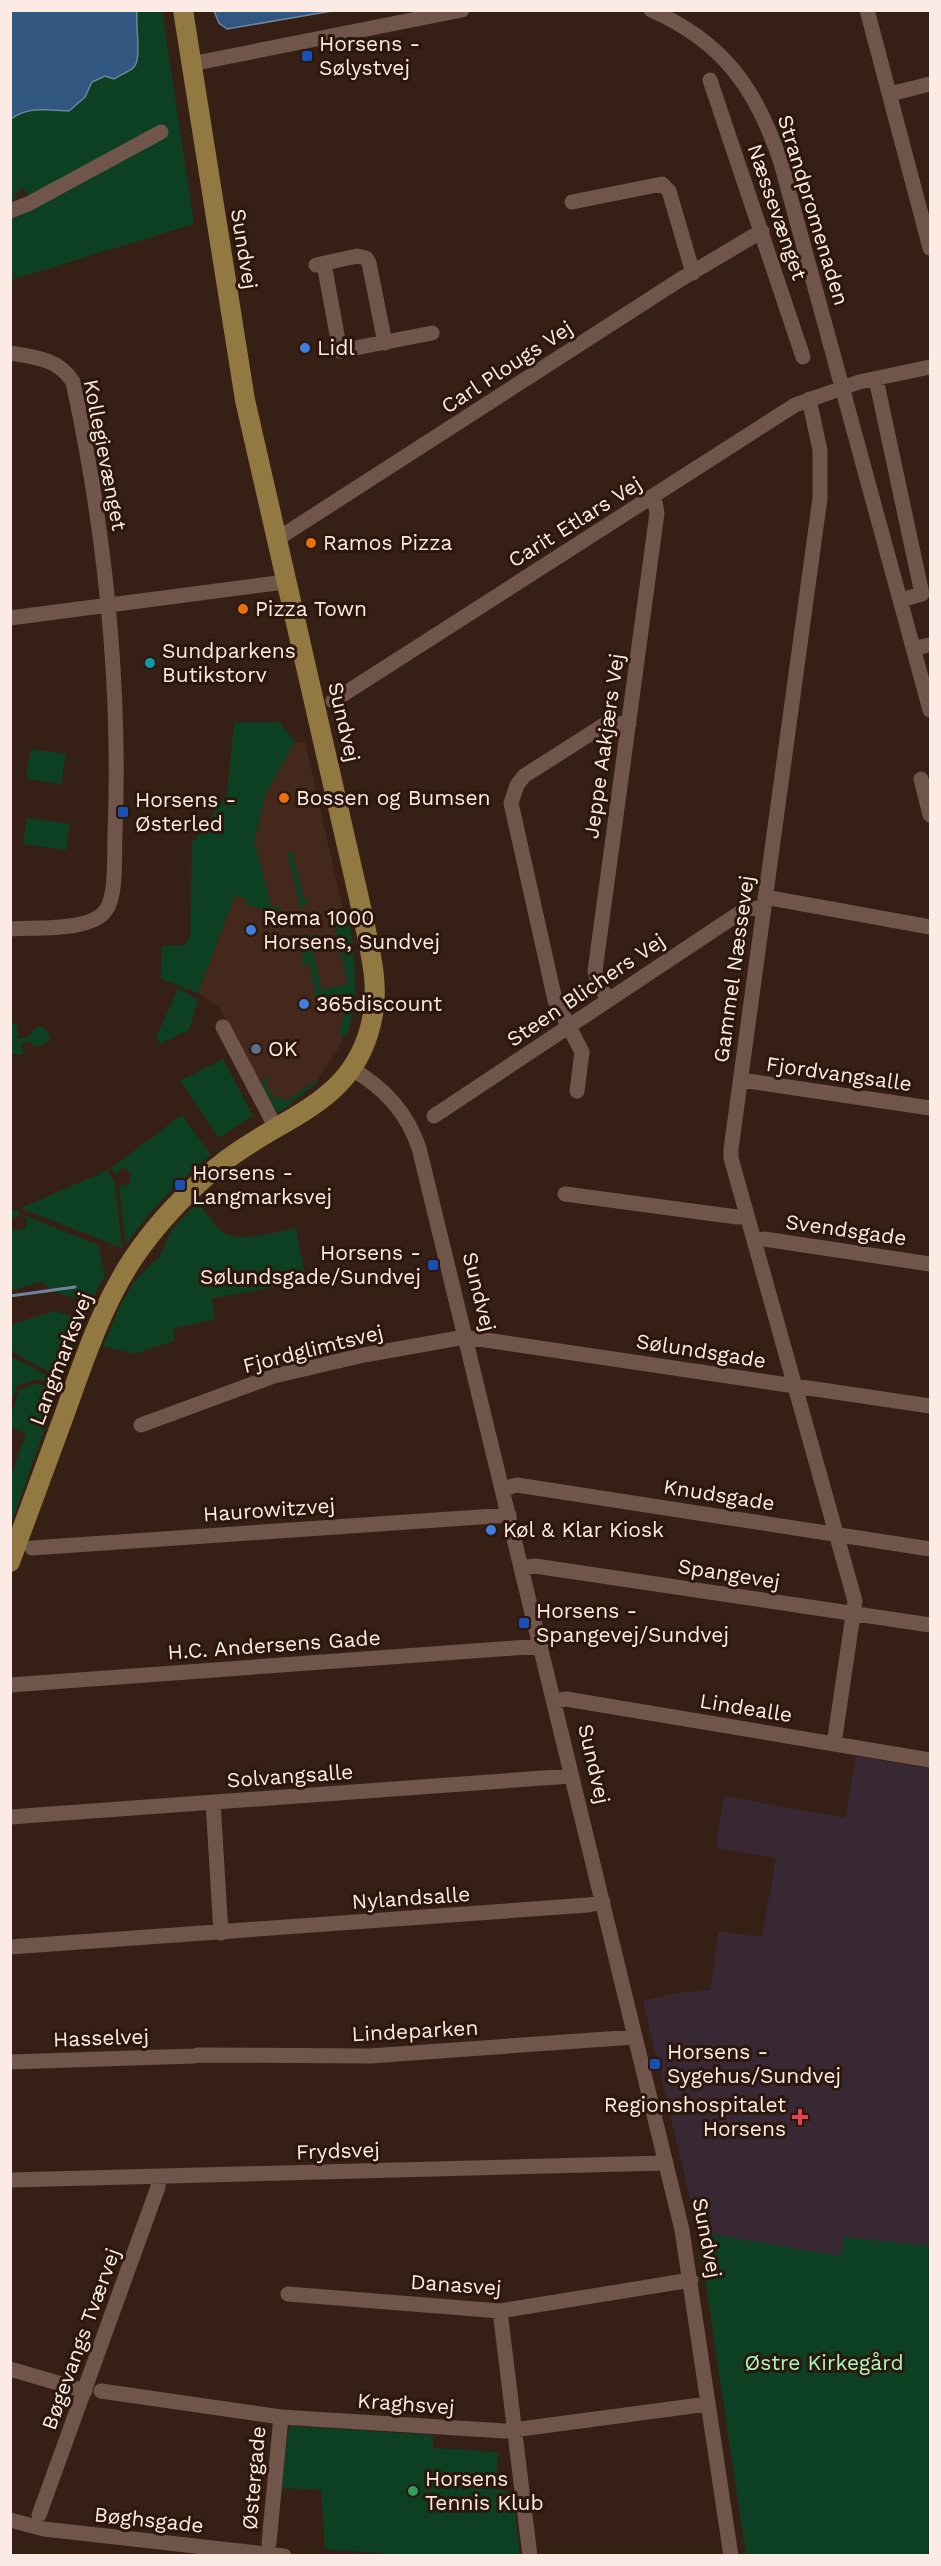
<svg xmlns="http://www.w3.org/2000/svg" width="941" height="2566" font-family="'Work Sans',sans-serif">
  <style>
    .built { fill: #44281b }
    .medical { fill: #382833 }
    .green { fill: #0d4022 }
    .water { fill: #315780; stroke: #6e839e; stroke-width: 1.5 }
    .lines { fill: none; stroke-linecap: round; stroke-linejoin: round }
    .stream { stroke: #6e839e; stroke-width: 3 }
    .minor { stroke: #6f554a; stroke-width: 15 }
    .major { stroke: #927841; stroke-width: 20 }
    .transit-dot { fill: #1a4fb4; stroke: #2c170d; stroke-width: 2 }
    .shop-dot { fill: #3f7fe0; stroke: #2c170d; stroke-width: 2 }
    .food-dot { fill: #e8710a; stroke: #2c170d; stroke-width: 2 }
    .culture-dot { fill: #0f9aa8; stroke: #2c170d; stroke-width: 2 }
    .service-dot { fill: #5c6f8a; stroke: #2c170d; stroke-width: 2 }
    .health-dot { fill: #e0444e; stroke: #2c170d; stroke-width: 2 }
    .leisure-dot { fill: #2e9e5b; stroke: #2c170d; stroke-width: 2 }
    .labels { text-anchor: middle; stroke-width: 6; stroke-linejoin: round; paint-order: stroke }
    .poi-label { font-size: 21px; fill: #fbebe4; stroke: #2c170d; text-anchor: start }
    .street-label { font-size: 21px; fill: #fbebe4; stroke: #2c170d }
    .park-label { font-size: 21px; fill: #a8f8bf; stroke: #2c170d }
  </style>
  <rect width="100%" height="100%" fill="#362016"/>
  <path class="built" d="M305 741 351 946 345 1032 338 1049 315 1083 282 1108 273 1106 219 1007 198 993 253 848 266 793 293 744Z"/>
  <path class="medical" d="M856 1756 930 1769V2246L845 2237 842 2256 698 2232 643 2001 677 1993 710 1990 719 1931 762 1937 776 1858 716 1848 724 1796 845 1818Z"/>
  <path class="green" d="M11 11H162L194 224 11 280 10 217 33 208 24 188 15 193 17 198 11 204Z
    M279 722 295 742 266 793 253 847 256 845 271 907 279 906 280 912 272 909 270 912 245 904 246 899 235 895 198 993 161 979 162 946 185 945 190 937 192 841 195 840 227 794 234 723Z
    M31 749 66 754 61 784 26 779Z
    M27 818 70 824 66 850 23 844Z
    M292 851 304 899 311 898 301 909 287 852Z
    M343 907C354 921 356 980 355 999 354 1012 350 1024 347 1036L339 1034 345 1012 342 1011 343 1006 314 997 315 991 309 964 301 966 303 955 297 948 310 934H316L317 937 310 939 322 990 348 984 332 916 326 917 324 914Z
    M178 988 198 1000 189 1030 161 1044 156 1038Z
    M10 1021 18 1025V1039L28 1037 36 1027H41L46 1029 50 1038 48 1042 38 1047 27 1041 21 1045 24 1052 22 1055 11 1054Z
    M223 1059 253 1116 219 1138 180 1081Z
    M275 1075 265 1082 275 1100 282 1096 286 1102 315 1080 317 1083 280 1112 276 1111 262 1084 263 1080Z
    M182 1115 211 1155C178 1180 150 1210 126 1244L119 1186 129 1184 131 1178 128 1170 122 1167 116 1175 111 1168Z
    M108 1170 115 1183 122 1248 21 1208Z
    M198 1202C206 1213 215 1227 226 1234 241 1243 279 1231 296 1228L306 1282 212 1298 215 1319 173 1329 174 1341 133 1354 103 1346 120 1306 134 1282 156 1259 158 1260 171 1231Z
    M17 1209 20 1216 11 1218V1225L15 1231 25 1229 27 1221 23 1215 98 1245 105 1275 92 1299C76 1300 51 1294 42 1281L11 1291V1210Z
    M54 1311 83 1319 62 1379 11 1351V1325Z
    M11 1357H13L60 1383 36 1379 17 1386 11 1403Z
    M37 1383 57 1394 11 1524V1476L26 1433 11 1427V1415L19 1390Z
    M698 2232 841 2256 844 2237 930 2246V2555H746Z
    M291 2426 433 2435V2448L498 2452 496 2490 513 2492 520 2555 419 2556 325 2549 321 2490 282 2488 287 2436Z"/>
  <path class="water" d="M11 10 137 11C135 24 142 58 134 67 129 72 120 75 114 79L105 76 92 82 85 97 69 111C49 110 28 106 11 119Z
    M214 11V10L332 11 227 29 219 23Z"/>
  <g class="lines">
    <path class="stream" d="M10 1296 75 1287"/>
    <path class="minor" d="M651 10C724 42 757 90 781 163L930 710
      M867 10 930 248
      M191 64 462 10
      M710 80 803 357
      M890 94 930 84
      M572 202 662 184 669 191 693 273
      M10 211 28 204 161 132
      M324 264 340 351 432 333
      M316 265 357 256 366 258 369 263 385 343
      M10 353C35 357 59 359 73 382 105 531 121 682 115 834 114 853 117 895 106 910 91 932 35 927 10 929
      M876 379 922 594 901 600
      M809 399 820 450V498L731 1149V1158L855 1601 834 1744
      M275 537 285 534 681 279 762 231
      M10 618 285 582
      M914 648 930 645
      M333 701 795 405 859 382 930 367
      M921 779 930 815
      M765 897 930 927
      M608 999 599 985 595 971 657 513 654 496
      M223 1027 276 1128
      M352 1069C384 1088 407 1112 419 1148L682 2230 731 2556
      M741 1080 930 1108
      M577 1091 582 1052 555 1000 511 803 517 785 524 776 607 723 629 724
      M434 1116 744 910 752 908 763 910
      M565 1194 737 1217 747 1216
      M755 1241 764 1239 930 1264
      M141 1425 274 1376 364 1355 465 1337 930 1406
      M502 1489 517 1485 930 1549
      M32 1548 509 1515
      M522 1568 535 1566 930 1625
      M10 1685 541 1646
      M554 1701 566 1699 930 1760
      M213 1802 221 1933
      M10 1817 571 1776
      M10 1947 588 1905 603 1902
      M197 2055 370 2056 635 2037
      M10 2062 194 2056
      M10 2180 666 2163
      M288 2294 500 2311 691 2280
      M500 2311 530 2556
      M10 2369 85 2391
      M101 2391 281 2417 505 2431 708 2404
      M39 2515 158 2187V2177
      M10 2520 44 2529 284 2556
      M269 2543 281 2417"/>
    <path class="major" d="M10 1562C28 1512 47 1463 65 1413 84 1360 101 1308 132 1260 157 1223 189 1189 225 1161 285 1114 358 1103 373 1014 379 982 369 947 363 916L245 400 183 10"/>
  </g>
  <g class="transit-dot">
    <rect x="301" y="50" width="12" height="12" rx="3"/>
    <rect x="117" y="806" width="12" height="12" rx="3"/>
    <rect x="174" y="1179" width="12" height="12" rx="3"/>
    <rect x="427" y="1259" width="12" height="12" rx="3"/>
    <rect x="518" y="1617" width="12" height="12" rx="3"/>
    <rect x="649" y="2058" width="12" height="12" rx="3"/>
  </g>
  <g class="shop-dot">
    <circle cx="305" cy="348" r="6"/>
    <circle cx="251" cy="930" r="6"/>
    <circle cx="304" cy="1004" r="6"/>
    <circle cx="491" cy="1530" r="6"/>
  </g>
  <g class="food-dot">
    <circle cx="311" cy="543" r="6"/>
    <circle cx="243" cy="609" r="6"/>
    <circle cx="284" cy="798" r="6"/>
  </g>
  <circle class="culture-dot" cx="150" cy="663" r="6"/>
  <circle class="service-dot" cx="256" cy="1049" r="6"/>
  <path class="health-dot" d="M797 2108h6v6h6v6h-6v6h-6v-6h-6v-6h6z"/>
  <circle class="leisure-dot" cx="413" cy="2491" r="6"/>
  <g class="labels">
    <g class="poi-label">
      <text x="319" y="51">Horsens -<tspan x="319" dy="24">Sølystvej</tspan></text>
      <text x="317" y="355">Lidl</text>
      <text x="323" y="550">Ramos Pizza</text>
      <text x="255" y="616">Pizza Town</text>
      <text x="162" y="658">Sundparkens<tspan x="162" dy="24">Butikstorv</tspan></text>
      <text x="296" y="805">Bossen og Bumsen</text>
      <text x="135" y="807">Horsens -<tspan x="135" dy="24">Østerled</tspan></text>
      <text x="263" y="925">Rema 1000<tspan x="263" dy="24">Horsens, Sundvej</tspan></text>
      <text x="316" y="1011">365discount</text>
      <text x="268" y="1056">OK</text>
      <text x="192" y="1180">Horsens -<tspan x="192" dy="24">Langmarksvej</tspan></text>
      <text x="421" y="1260" text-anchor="end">Horsens -<tspan x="421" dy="24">Sølundsgade/Sundvej</tspan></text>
      <text x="503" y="1537">Køl &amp; Klar Kiosk</text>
      <text x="536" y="1618">Horsens -<tspan x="536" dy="24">Spangevej/Sundvej</tspan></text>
      <text x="667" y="2059">Horsens -<tspan x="667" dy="24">Sygehus/Sundvej</tspan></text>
      <text x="786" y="2112" text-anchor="end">Regionshospitalet<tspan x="786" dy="24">Horsens</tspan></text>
      <text x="425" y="2486">Horsens<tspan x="425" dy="24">Tennis Klub</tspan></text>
    </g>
    <g class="street-label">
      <text transform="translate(813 210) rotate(73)" y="7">Strandpromenaden</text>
      <text transform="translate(777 212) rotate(71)" y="7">Næssevænget</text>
      <text transform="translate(244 249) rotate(81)" y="7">Sundvej</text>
      <text transform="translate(507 367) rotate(-33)" y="7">Carl Plougs Vej</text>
      <text transform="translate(105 455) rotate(79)" y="7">Kollegievænget</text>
      <text transform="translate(575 522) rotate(-32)" y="7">Carit Etlars Vej</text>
      <text transform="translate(344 722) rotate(77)" y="7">Sundvej</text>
      <text transform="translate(604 746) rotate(-82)" y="7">Jeppe Aakjærs Vej</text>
      <text transform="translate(734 969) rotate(-82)" y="7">Gammel Næssevej</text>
      <text transform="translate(586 990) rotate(-34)" y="7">Steen Blichers Vej</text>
      <text transform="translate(839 1074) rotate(8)" y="7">Fjordvangsalle</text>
      <text transform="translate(846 1230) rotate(8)" y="7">Svendsgade</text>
      <text transform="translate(479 1292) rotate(76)" y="7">Sundvej</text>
      <text transform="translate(313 1349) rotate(-14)" y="7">Fjordglimtsvej</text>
      <text transform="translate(701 1351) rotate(9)" y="7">Sølundsgade</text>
      <text transform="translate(61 1359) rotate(-69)" y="7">Langmarksvej</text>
      <text transform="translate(719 1495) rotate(9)" y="7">Knudsgade</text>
      <text transform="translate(269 1510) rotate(-4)" y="7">Haurowitzvej</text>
      <text transform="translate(729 1574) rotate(9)" y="7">Spangevej</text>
      <text transform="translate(274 1645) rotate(-4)" y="7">H.C. Andersens Gade</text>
      <text transform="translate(746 1708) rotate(9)" y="7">Lindealle</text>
      <text transform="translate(594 1764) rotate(77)" y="7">Sundvej</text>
      <text transform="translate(290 1776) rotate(-4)" y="7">Solvangsalle</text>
      <text transform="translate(411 1898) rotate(-4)" y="7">Nylandsalle</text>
      <text transform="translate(415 2031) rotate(-3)" y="7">Lindeparken</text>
      <text transform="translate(101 2038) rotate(-2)" y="7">Hasselvej</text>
      <text transform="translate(338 2151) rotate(-2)" y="7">Frydsvej</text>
      <text transform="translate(707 2238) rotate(79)" y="7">Sundvej</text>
      <text transform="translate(456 2285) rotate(4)" y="7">Danasvej</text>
      <text transform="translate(81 2339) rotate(-70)" y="7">Bøgevangs Tværvej</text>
      <text transform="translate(406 2404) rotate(4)" y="7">Kraghsvej</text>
      <text transform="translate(254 2478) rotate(-85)" y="7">Østergade</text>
      <text transform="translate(149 2520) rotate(6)" y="7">Bøghsgade</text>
    </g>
    <g class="park-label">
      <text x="824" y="2370">Østre Kirkegård</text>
    </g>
  </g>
  <rect width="941" height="2566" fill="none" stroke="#fbebe4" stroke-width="24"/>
</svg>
